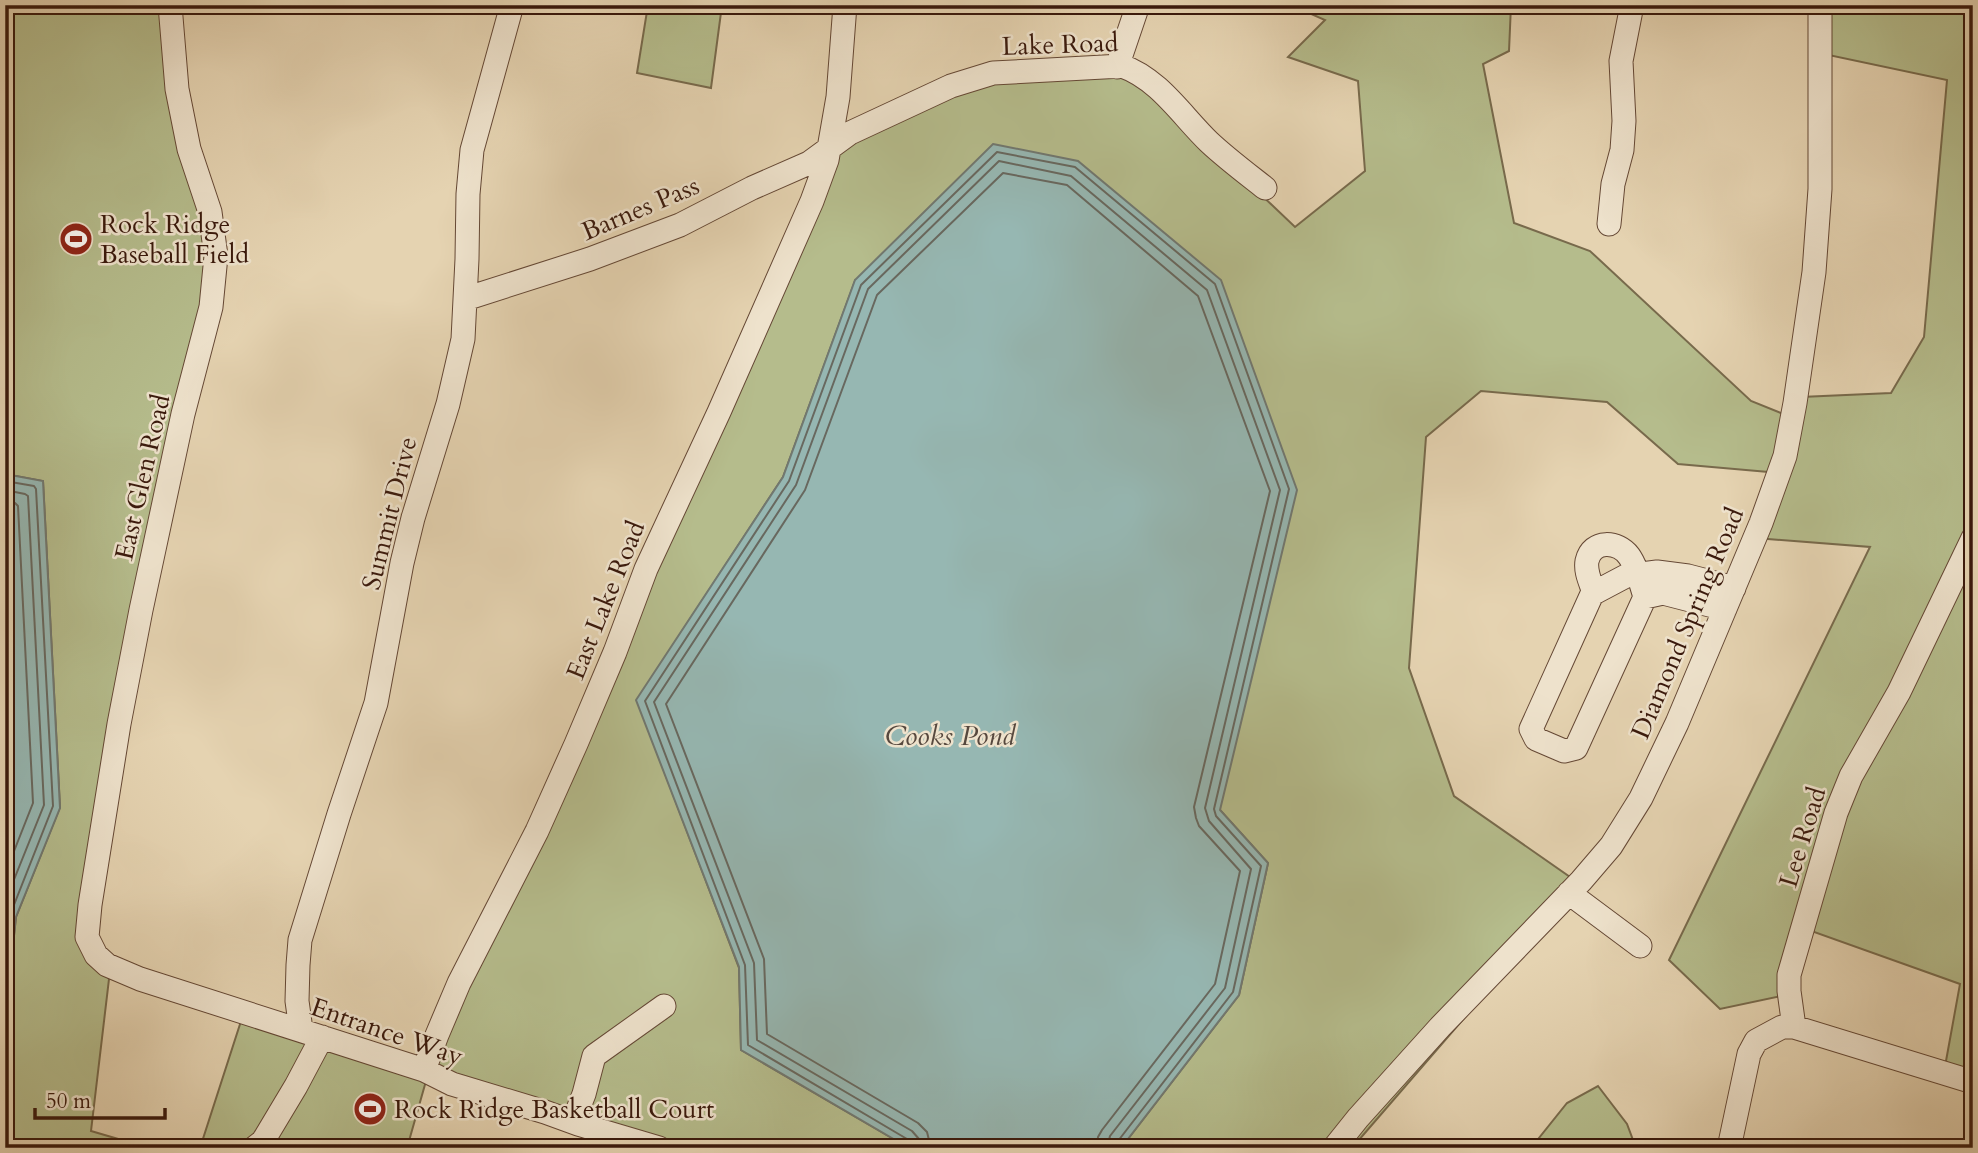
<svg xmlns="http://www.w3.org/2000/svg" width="1978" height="1153" font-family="Cardo,serif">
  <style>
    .green { fill: #b5bc8c; stroke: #786a4c; stroke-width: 2 }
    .water { fill: #96b7b2; stroke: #717870; stroke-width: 2 }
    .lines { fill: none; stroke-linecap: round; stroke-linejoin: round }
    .shore { stroke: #68685f; stroke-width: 2 }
    .minor-casing { stroke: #654835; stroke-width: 25 }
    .minor { stroke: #eee2cc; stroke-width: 23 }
    .labels { text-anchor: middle; stroke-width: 5; stroke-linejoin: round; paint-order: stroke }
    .street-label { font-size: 26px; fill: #3a190c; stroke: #eee2cc }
    .poi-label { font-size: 26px; fill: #3a190c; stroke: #eee2cc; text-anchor: start }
    .water-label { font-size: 28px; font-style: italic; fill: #56483e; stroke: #eee2cc }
  </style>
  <rect width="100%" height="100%" fill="#e5d3b1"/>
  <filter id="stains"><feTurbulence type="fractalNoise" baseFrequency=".00286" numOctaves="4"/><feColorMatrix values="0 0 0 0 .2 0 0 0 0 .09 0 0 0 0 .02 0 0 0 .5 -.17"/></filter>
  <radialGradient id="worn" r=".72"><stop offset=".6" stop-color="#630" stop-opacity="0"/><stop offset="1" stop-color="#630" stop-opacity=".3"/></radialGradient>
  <path class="green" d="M5 5H174L173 61 220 258 85 942 109 979 91 1131 149 1148H5V1018L16 917 60 807 43 481 5 474Z
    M648 5H722L711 88 637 73Z
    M1291 5H1511L1509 51 1483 64 1514 223 1590 251 1751 401 1796 419 1801 397 1891 393 1924 337 1947 80 1819 53V5H1973V1084L1944 1072 1960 984 1806 929 1791 994 1720 1009 1669 960 1870 547 1756 538 1780 473 1678 464 1607 402 1481 391 1426 437 1409 668 1454 796 1580 884 1352 1148H1121L1239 995 1268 863 1220 810 855 281 783 477 637 700 739 968 741 1050 909 1148H634L426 1081 407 1148H200L242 1018 425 1079 840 143 984 72 1129 69 1295 227 1365 171 1358 81 1288 57 1325 20Z
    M1598 1086 1627 1124 1636 1148H1531L1567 1103Z"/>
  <path class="water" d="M993 144 1078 161 1221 280 1297 490 1220 810 1268 863 1239 995 1121 1148H909L741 1050 739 967 636 700 783 477 855 280Z
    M5 474 43 481 60 808 16 917 5 1018Z"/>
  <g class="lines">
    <path class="shore" d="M5 481 34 486 36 489 53 806 10 915 5 953
      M5 490 25 494 28 496 44 805 5 902
      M5 501 15 503 18 506 33 803 5 874
      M911 1148V1142L907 1139 748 1045 745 965 645 701 789 481 861 285 997 152 1075 167 1215 284 1289 489 1214 809 1216 816 1261 866 1233 992 1118 1141 1116 1148
      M920 1148 919 1139 912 1131 757 1040 754 963 654 702 796 485 868 289 999 161 1071 176 1207 290 1280 490 1205 808 1209 821 1251 869 1225 988 1110 1136 1107 1148
      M931 1148 927 1132 918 1123 767 1034 764 959 666 704 805 490 877 295 1003 173 1067 185 1198 296 1270 491 1194 807 1196 818 1199 826 1240 871 1215 984 1102 1130 1098 1137 1097 1148"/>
    <defs>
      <path id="minor" d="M170 5 177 89 189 149 210 212 216 256 211 307 183 414 141 610 119 724 90 905 87 937 96 955 107 965 140 979 424 1070 452 1084 545 1112 578 1124 659 1148
        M1117 67 1138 5
        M1609 224 1613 184 1622 150 1624 121 1621 61 1632 5
        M465 299 590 259 680 225 752 188 809 163 850 133 951 86 993 73 1122 66C1159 79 1182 116 1209 142 1226 158 1246 173 1265 188
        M1594 593C1591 583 1585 572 1587 561 1592 539 1618 541 1629 556 1637 567 1641 584 1645 597L1576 748 1564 751 1536 739 1531 729 1592 594 1626 576 1657 572 1688 576 1734 588
        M1645 597 1663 593 1725 609
        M1569 893 1640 946
        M1794 1027 1789 991V975L1836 813 1851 776 1899 692 1973 538
        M301 1030 297 1001 298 965 300 940 339 814 376 703 402 563 413 518 448 404 463 339 467 259 468 194 472 150 512 5
        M424 1070 437 1035 459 983 537 831 576 744 615 652 646 569 719 412 812 201 827 160 838 97 845 5
        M573 1122 584 1094 594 1056 664 1006
        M254 1148 263 1141 296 1086 322 1037
        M1334 1148 1358 1118 1440 1027 1581 881 1611 846 1641 798 1677 723 1761 523 1785 456 1795 403 1814 272 1820 189V5
        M1729 1148 1749 1054 1756 1041 1782 1027H1794L1973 1082"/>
    </defs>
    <use href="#minor" class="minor-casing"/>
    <use href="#minor" class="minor"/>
  </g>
  <defs>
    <symbol id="stadium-disc" viewBox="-11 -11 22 22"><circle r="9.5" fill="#8f2418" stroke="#eee2cc"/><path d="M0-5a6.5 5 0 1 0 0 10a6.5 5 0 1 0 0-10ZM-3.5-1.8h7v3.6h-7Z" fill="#fff"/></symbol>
  </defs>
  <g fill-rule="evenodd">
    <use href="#stadium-disc" x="57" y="220" width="38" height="38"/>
    <use href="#stadium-disc" x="351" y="1090" width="38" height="38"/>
  </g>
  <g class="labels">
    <g class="street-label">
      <text transform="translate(1060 44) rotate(-2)" y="9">Lake Road</text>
      <text transform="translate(640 208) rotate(-23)" y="9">Barnes Pass</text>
      <text transform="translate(142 477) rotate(-77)" y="9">East Glen Road</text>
      <text transform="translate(389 513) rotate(-76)" y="9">Summit Drive</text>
      <text transform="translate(605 600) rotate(-68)" y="9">East Lake Road</text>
      <text transform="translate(1687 623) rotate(-67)" y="9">Diamond Spring Road</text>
      <text transform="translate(1802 837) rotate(-73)" y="9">Lee Road</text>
      <text transform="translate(387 1031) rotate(19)" y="9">Entrance Way</text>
    </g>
    <g class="poi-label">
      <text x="100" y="233">Rock Ridge<tspan x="100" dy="30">Baseball Field</tspan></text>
      <text x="394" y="1118">Rock Ridge Basketball Court</text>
    </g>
    <g class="water-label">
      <text x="950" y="745">Cooks Pond</text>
    </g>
  </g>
  <rect width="1978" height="1153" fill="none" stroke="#e5d3b1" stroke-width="28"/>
  <rect x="7" y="7" width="1964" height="1139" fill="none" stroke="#3a190c" stroke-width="3.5"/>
  <rect x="14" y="14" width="1950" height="1125" fill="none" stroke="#3a190c" stroke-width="2"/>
  <path d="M35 1108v10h130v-10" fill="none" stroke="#3a190c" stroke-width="3.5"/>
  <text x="46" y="1108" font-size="21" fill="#3a190c" stroke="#eee2cc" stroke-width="5" paint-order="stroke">50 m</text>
  <rect width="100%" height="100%" filter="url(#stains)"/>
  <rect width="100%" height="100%" fill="url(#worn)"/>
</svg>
